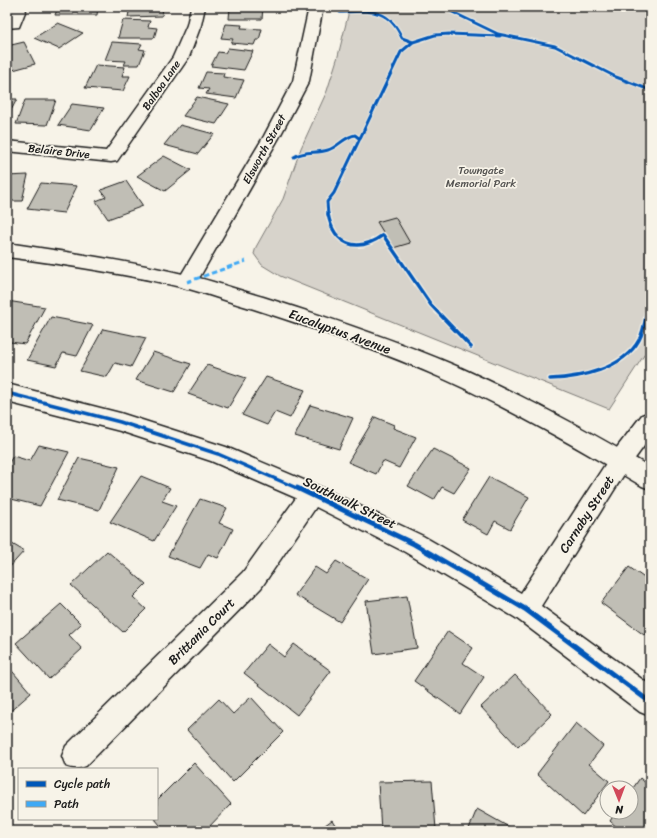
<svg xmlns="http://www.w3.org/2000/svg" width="657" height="838" font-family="Sriracha,sans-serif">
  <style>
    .green { fill: #d7d3cb; stroke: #7a7874 }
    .building { fill: #c0beb5; stroke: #1c1c1c }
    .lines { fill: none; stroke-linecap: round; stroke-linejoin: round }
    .minor-casing { stroke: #1c1c1c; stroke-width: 3 }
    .tertiary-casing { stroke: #1c1c1c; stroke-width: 3 }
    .minor { fill: #f7f3e8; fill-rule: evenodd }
    .tertiary { fill: #f7f3e8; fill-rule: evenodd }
    .quiet { stroke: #3fa9f5; stroke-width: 3; stroke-dasharray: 5.5 3; stroke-linecap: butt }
    .cycleway-far2-casing { stroke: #f7f3e8; stroke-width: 5 }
    .cycleway-far1-casing { stroke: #f7f3e8; stroke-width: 6 }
    .cycleway-casing { stroke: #f7f3e8; stroke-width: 8 }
    .cycleway-far2 { stroke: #0057b8; stroke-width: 3 }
    .cycleway-far1 { stroke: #0057b8; stroke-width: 3.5 }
    .cycleway { stroke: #0057b8; stroke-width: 5 }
    .labels { text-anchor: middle; stroke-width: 3.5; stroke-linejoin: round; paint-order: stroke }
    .far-street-label { font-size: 11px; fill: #1c1c1c; stroke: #f7f3e8 }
    .far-park-label { font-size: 11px; fill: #545351; stroke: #f7f3e8 }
    .street-label { font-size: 13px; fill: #1c1c1c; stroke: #f7f3e8 }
  </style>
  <rect width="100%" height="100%" fill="#f7f3e8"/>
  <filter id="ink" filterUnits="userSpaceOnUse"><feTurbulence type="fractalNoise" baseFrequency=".025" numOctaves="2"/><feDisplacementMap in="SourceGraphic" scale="8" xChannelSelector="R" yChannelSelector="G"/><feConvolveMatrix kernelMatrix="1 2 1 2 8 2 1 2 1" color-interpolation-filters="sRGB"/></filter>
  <g filter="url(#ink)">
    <path class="green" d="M350 7H650V346L609 409 280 276 262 265 254 254 256 247 283 199 301 148 327 91 338 56Z"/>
    <path class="building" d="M58 7H98L97 15H55Z
      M130 7H163L162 16 128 17Z
      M230 7H263L262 19H229Z
      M123 20 150 21 148 27 157 28 154 38H118Z
      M58 23 83 33 59 49 34 38Z
      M226 24 242 25 241 28 262 29 259 40H256L254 45 231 43 233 39 221 38Z
      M24 42 35 64 13 70 11 65 7 66V46Z
      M112 42 142 44 139 49 145 50 139 65H124L126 61 105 60Z
      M228 48 253 51 244 70 211 66 218 52 225 53Z
      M96 65 125 67 122 76H130L123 91 85 88Z
      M206 72 224 73 223 77 244 80 236 98 206 94 209 89 199 88Z
      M197 97 229 104 216 124 183 116Z
      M7 99H17L7 118Z
      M25 100H56L47 125 16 124Z
      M72 104 104 108 91 130 58 125Z
      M180 125 214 134 198 154 164 145Z
      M164 156 191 170 165 191 137 176Z
      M28 175 22 201H7V176Z
      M126 181 143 206 108 219 96 201 106 197 101 190Z
      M41 183 77 186 64 213 27 209Z
      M395 217 410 243 393 248 377 222Z
      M7 301 45 307 25 344 10 342 7 347Z
      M51 317 93 325 77 356 63 353 56 366 27 360Z
      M103 329 146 338 131 367 115 363 107 377 80 371Z
      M153 352 191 364 174 392 136 380Z
      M207 365 246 378 228 408 188 394Z
      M266 377 305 390 290 418 275 412 267 425 242 415Z
      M310 405 353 418 339 449 295 436Z
      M375 417 394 425 393 428 416 437 399 468 383 461 376 474 348 462Z
      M39 445 69 452 40 506 7 498V466L13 456 30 461Z
      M433 449 471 468 454 493 442 487 434 500 408 486Z
      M79 458 119 467 99 510 57 500Z
      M141 476 170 488 162 501 176 506 154 541 110 522Z
      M489 477 529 497 510 529 495 521 488 534 462 520Z
      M200 499 227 508 219 523 233 529 218 558 208 554 200 568 168 556Z
      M7 541 24 551 7 570Z
      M107 551 146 584 133 597 146 609 123 632 71 585Z
      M336 561 368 579 340 622 295 595 315 567 326 574Z
      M629 567 650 582V627L644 635 601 603Z
      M407 596 417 648 374 654 366 601Z
      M61 604 81 624 69 635 82 649 49 679 16 643Z
      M448 631 473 648 463 663 484 677 460 714 414 681Z
      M268 644 284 657 294 644 331 671 297 715 244 673Z
      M7 665 31 693 7 714Z
      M515 675 552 714 518 747 481 707Z
      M251 697 283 732 233 782 187 730 219 699 233 714Z
      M576 723 603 746 589 764 609 781 583 816 537 774Z
      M194 763 231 804 205 831H165L155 819H157V800Z
      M640 778 650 787V831H621L610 821 616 812H631V791Z
      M432 781 436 829H422V831H381L378 782Z
      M477 809 516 831H468Z
      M332 820 339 831H317Z"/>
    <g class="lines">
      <defs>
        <path id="minor" d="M13 7H27L19 27 7 28V20Z
          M191 7H205L201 25 189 57 117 161 111 162 7 151V141L106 151 173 57 187 25Z
          M309 7H323L309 81 280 136 194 287 187 289 180 287 177 282 264 136 293 81Z
          M7 384 120 413 226 447 320 487 423 536 521 593 612 454 642 415 650 412V438L628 468 541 606 650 685V716L640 712 516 618 405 552 316 507 261 588 86 766C78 769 74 769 66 766L62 756 66 746 243 572 296 498 211 461 120 431 7 402Z"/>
        <path id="tertiary" d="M7 243C67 252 128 261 187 275 213 281 238 290 263 297 330 318 396 340 461 368 526 397 589 431 650 467V489L642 486C579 448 514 411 446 380 384 352 319 330 254 309 232 303 211 295 189 289 129 274 68 265 7 257Z"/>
      </defs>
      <use href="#minor" class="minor-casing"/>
      <use href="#tertiary" class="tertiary-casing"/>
      <use href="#minor" class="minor"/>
      <use href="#tertiary" class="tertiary"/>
      <path class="quiet" d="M187 282 246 261"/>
      <defs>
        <path id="cycleway-far2" d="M442 7 498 34 555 46 616 77 650 90
          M340 12C370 11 388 7 402 38L413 42 435 35 449 34 500 36
          M294 157C305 150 316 154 328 150 338 147 344 137 355 135L360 139
          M328 215 327 202 334 193 401 52 413 42"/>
        <path id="cycleway-far1" d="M328 214C334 245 357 254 383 235L431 305 471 347
          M550 379C580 378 623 369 639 340 646 327 646 311 650 298
          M7 393 120 422 218 454 299 489"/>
        <path id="cycleway" d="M297 488 414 544 525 609 650 702"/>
      </defs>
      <use href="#cycleway-far2" class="cycleway-far2-casing"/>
      <use href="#cycleway-far1" class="cycleway-far1-casing"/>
      <use href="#cycleway" class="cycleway-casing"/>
      <use href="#cycleway-far2" class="cycleway-far2"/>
      <use href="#cycleway-far1" class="cycleway-far1"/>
      <use href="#cycleway" class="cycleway"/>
    </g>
  </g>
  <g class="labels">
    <g class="far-street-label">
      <text transform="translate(161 85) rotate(-55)" y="4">Balboa Lane</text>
      <text transform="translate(264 149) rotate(-61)" y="4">Elsworth Street</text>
      <text transform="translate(59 151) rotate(6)" y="4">Belaire Drive</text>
    </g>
    <g class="far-park-label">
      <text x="481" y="174">Towngate<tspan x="481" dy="13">Memorial Park</tspan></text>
    </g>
    <g class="street-label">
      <text transform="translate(340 331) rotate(20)" y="5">Eucalyptus Avenue</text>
      <text transform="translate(350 502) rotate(26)" y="5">Southwalk Street</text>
      <text transform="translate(586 514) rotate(-57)" y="5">Carnaby Street</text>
      <text transform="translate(201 631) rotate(-45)" y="5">Brittania Court</text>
    </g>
  </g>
  <rect width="657" height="838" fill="none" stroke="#f7f3e8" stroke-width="24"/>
  <rect x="12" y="12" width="633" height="814" fill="none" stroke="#1c1c1c" stroke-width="1.5" filter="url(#ink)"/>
  <rect x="18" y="768" width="140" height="52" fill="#f7f3e8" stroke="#9f9d96"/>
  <rect x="26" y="781" width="20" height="6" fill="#0057b8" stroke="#9f9d96"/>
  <text x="54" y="788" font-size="12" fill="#1c1c1c">Cycle path</text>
  <rect x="26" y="801" width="20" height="6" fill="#3fa9f5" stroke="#9f9d96"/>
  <text x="54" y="808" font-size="12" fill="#1c1c1c">Path</text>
  <g transform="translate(619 800) rotate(179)"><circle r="19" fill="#f7f3e8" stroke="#9f9d96"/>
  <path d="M0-3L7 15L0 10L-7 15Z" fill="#d1495b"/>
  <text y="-6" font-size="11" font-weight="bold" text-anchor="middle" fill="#1c1c1c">N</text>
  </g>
</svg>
